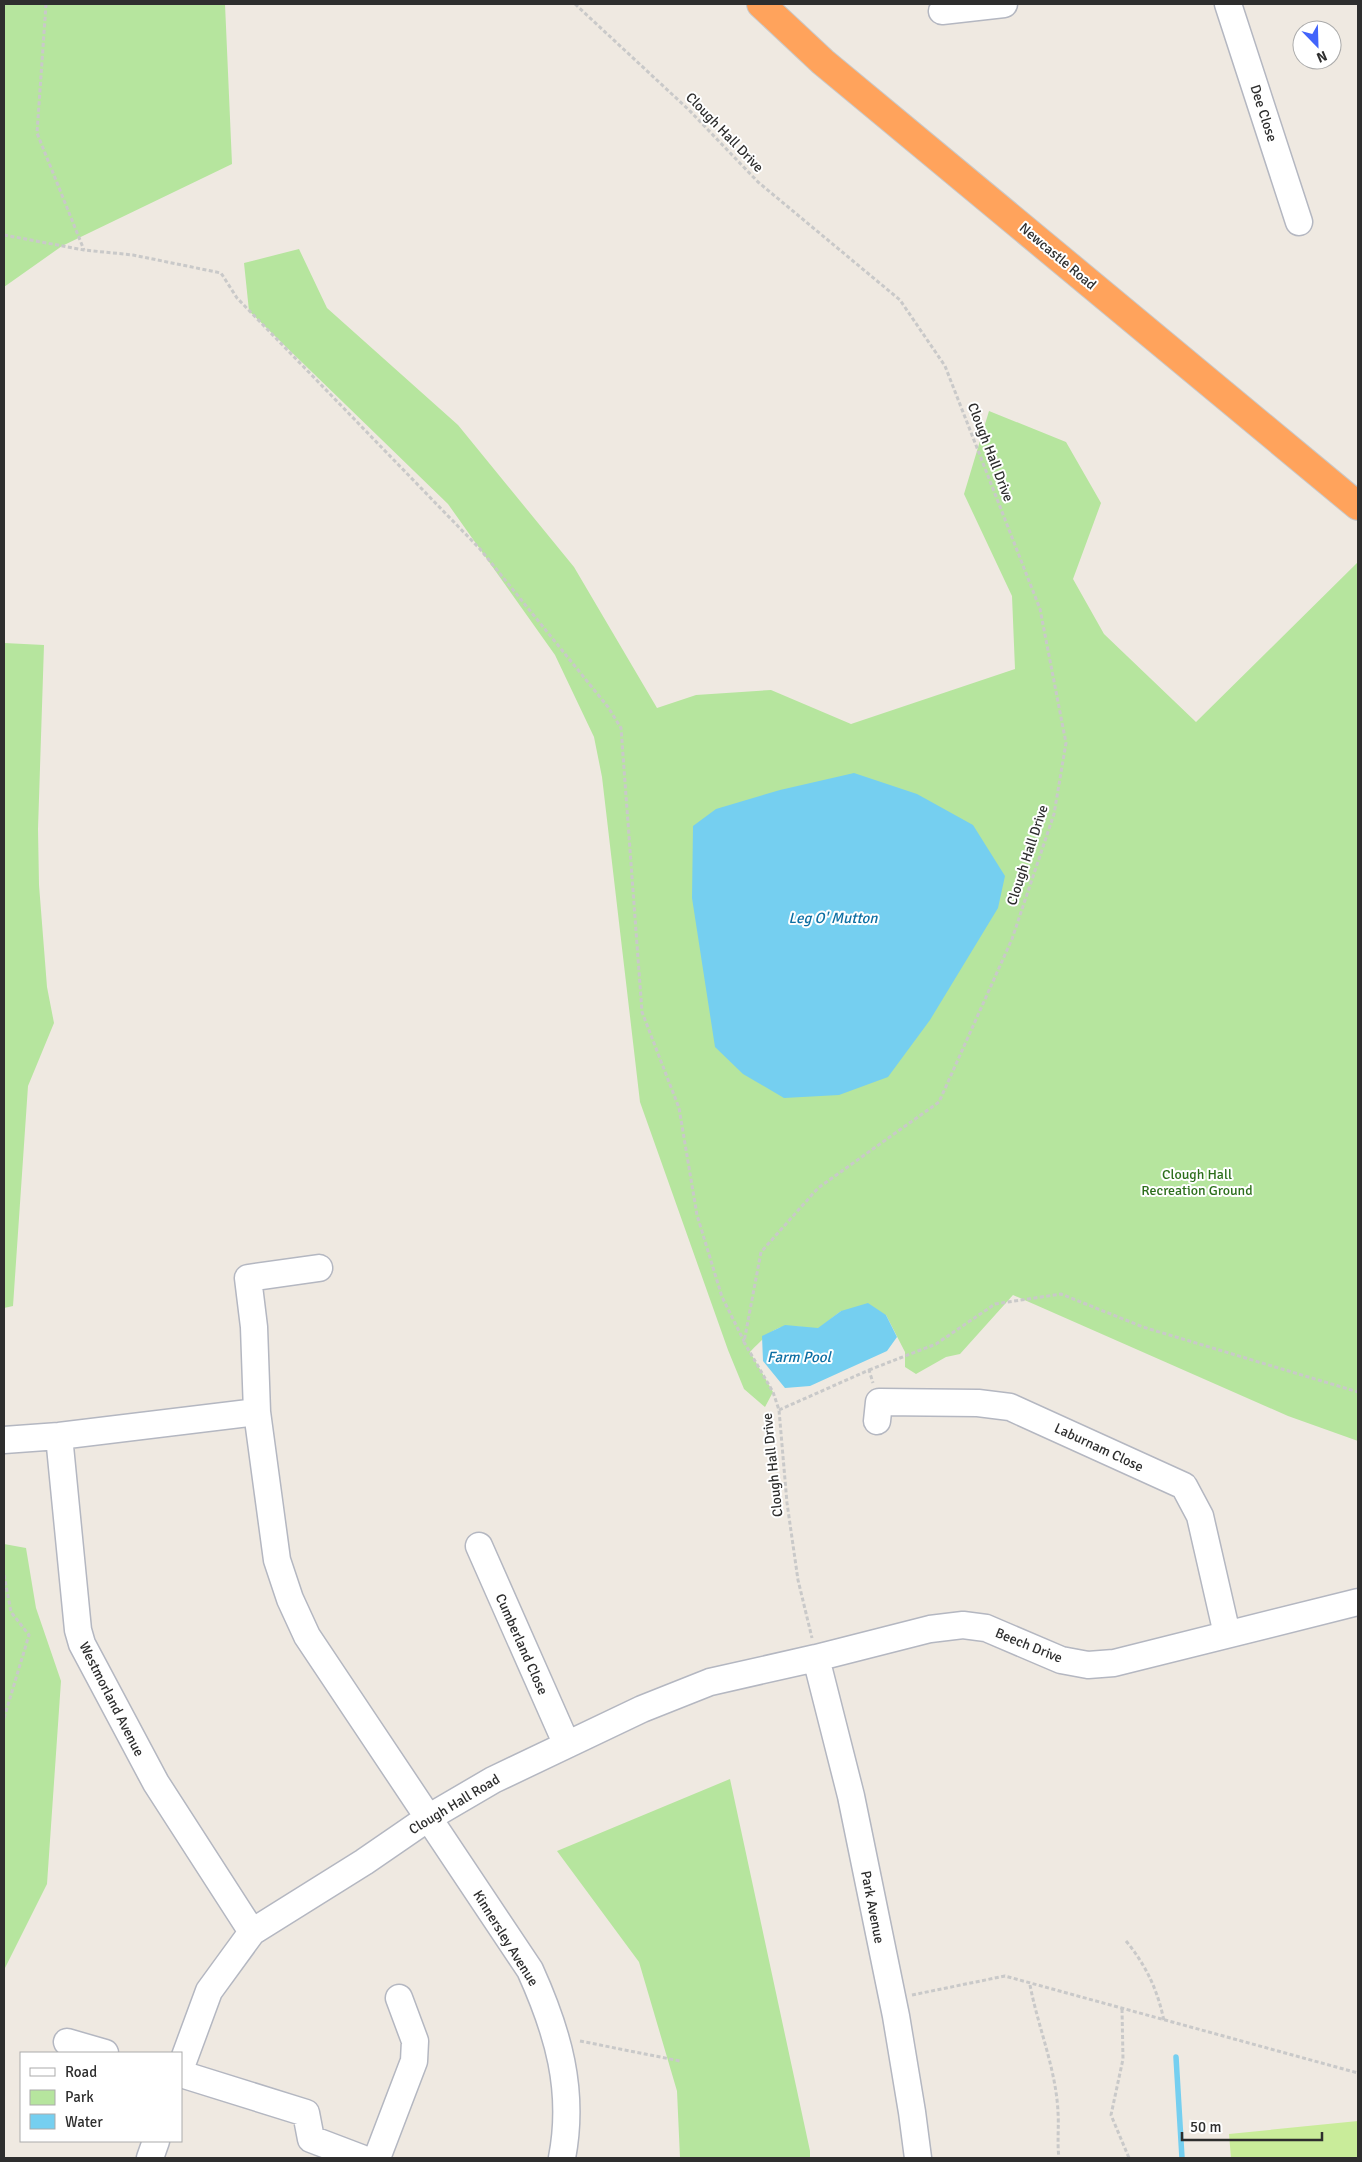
<svg xmlns="http://www.w3.org/2000/svg" width="1362" height="2162" font-family="Signika,sans-serif">
  <style>
    .green { fill: #b6e59e }
    .pitch { fill: #c9ec9a }
    .water { fill: #75cff0 }
    .lines { fill: none; stroke-linecap: round; stroke-linejoin: round }
    .stream { stroke: #75cff0; stroke-width: 5.5 }
    .minor-casing { stroke: #b4b7c1; stroke-width: 29 }
    .highway-casing { stroke: #c9c9c9; stroke-width: 30 }
    .path { stroke: #c9c9c9; stroke-width: 3; stroke-dasharray: 4 2.5; stroke-linecap: butt }
    .minor { stroke: #fff; stroke-width: 26 }
    .highway { stroke: #ffa35c; stroke-width: 28 }
    .labels { text-anchor: middle; stroke-width: 4; stroke-linejoin: round; paint-order: stroke }
    .street-label { font-size: 14px; fill: #2e2e2e; stroke: #fff }
    .park-label { font-size: 14px; fill: #2c6e1b; stroke: #fff }
    .water-label { font-size: 15px; font-style: italic; fill: #0d6fa3; stroke: #fff }
  </style>
  <rect width="100%" height="100%" fill="#efe9e1"/>
  <path class="green" d="M4 4H225L232 164 62 246 4 287Z
    M299 249 327 308 458 425 574 567 657 708 696 695 771 690 851 724 1015 669 1012 596 964 494 989 411 1066 442 1101 503 1073 579 1104 634 1196 722 1358 562V1441L1288 1416 1013 1295 960 1354 946 1357 916 1374 905 1367V1352L886 1315 841 1311 818 1329C779 1324 778 1323 750 1352L773 1392 765 1407 744 1389 728 1350 640 1102 602 777 594 737 555 655 448 504 249 311 244 263Z
    M4 643 44 645 38 829 39 885 47 987 54 1023 28 1086 13 1306 4 1308Z
    M4 1544 26 1548 36 1608 61 1681 47 1884 4 1970Z
    M730 1779 810 2151V2158H680L677 2091 639 1962 557 1851Z"/>
  <path class="pitch" d="M1358 2121V2158H1231L1229 2134Z"/>
  <path class="water" d="M854 773 917 794 973 825 1005 876 998 908 930 1020 888 1077 839 1095 784 1098 743 1074 715 1047 692 898 693 826 716 809 780 790Z
    M868 1303 886 1315 897 1337 887 1351 810 1386 785 1388 763 1361 762 1336 785 1325 818 1328 841 1311Z"/>
  <g class="lines">
    <path class="stream" d="M1176 2057 1182 2158"/>
    <defs>
      <path id="minor" d="M1228 4 1299 222
        M942 11 1004 4
        M319 1268 248 1278 254 1327 257 1412 277 1560 290 1599 307 1636 530 1970C558 2032 575 2090 562 2158
        M877 1421 879 1402 978 1403 1010 1407 1184 1486 1200 1516 1227 1634
        M59 1436 78 1630 82 1644 156 1783 252 1932
        M4 1440 59 1436 257 1412
        M479 1546 566 1743
        M816 1658 851 1796 896 2016 912 2112 918 2158
        M67 2042 105 2053
        M181 2067 209 1991 252 1932 364 1862 428 1818 493 1780 642 1709 710 1682 816 1658 930 1629 963 1625 986 1628 1061 1660 1088 1665 1114 1663 1358 1602
        M181 2074 306 2113 311 2139 361 2158
        M150 2158 156 2141
        M377 2158 414 2061 415 2041 399 1998"/>
      <path id="highway" d="M761 4 823 62 1358 506"/>
    </defs>
    <use href="#minor" class="minor-casing"/>
    <use href="#highway" class="highway-casing"/>
    <path class="path" d="M46 4 37 133 84 250
      M575 4 689 110 758 182 900 300 945 366 1040 609 1066 743 1054 814 1012 939 939 1102 818 1188 761 1252 744 1342 773 1392 779 1410 787 1503 798 1580 812 1638
      M4 235 84 250 133 255 221 273 237 298 480 549 608 707 621 728 642 1012 679 1108 697 1215 722 1297 744 1341
      M869 1370 936 1344 995 1304 1061 1294 1143 1327 1358 1392
      M779 1410 869 1370 873 1383
      M4 1575 11 1612 29 1635 4 1718
      M1126 1941C1146 1965 1158 1991 1164 2021
      M1030 1985C1038 2027 1056 2069 1058 2112 1059 2128 1057 2143 1059 2158
      M912 1995 1005 1976 1358 2073
      M1122 2009 1123 2059 1111 2115 1129 2158
      M580 2041 680 2061"/>
    <use href="#minor" class="minor"/>
    <use href="#highway" class="highway"/>
  </g>
  <g class="labels">
    <g class="street-label">
      <text transform="translate(1264 113) rotate(72)" y="5">Dee Close</text>
      <text transform="translate(725 132) rotate(46)" y="5">Clough Hall Drive</text>
      <text transform="translate(1058 256) rotate(40)" y="5">Newcastle Road</text>
      <text transform="translate(991 452) rotate(69)" y="5">Clough Hall Drive</text>
      <text transform="translate(1027 855) rotate(-72)" y="5">Clough Hall Drive</text>
      <text transform="translate(1099 1447) rotate(25)" y="5">Laburnam Close</text>
      <text transform="translate(772 1465) rotate(-96)" y="5">Clough Hall Drive</text>
      <text transform="translate(522 1644) rotate(66)" y="5">Cumberland Close</text>
      <text transform="translate(1029 1645) rotate(22)" y="5">Beech Drive</text>
      <text transform="translate(112 1699) rotate(63)" y="5">Westmorland Avenue</text>
      <text transform="translate(454 1804) rotate(-31)" y="5">Clough Hall Road</text>
      <text transform="translate(873 1907) rotate(79)" y="5">Park Avenue</text>
      <text transform="translate(506 1938) rotate(58)" y="5">Kinnersley Avenue</text>
    </g>
    <g class="park-label">
      <text x="1197" y="1179">Clough Hall<tspan x="1197" dy="16">Recreation Ground</tspan></text>
    </g>
    <g class="water-label">
      <text x="833" y="923">Leg O' Mutton</text>
      <text x="799" y="1362">Farm Pool</text>
    </g>
  </g>
  <rect width="1362" height="2162" fill="none" stroke="#2e2e2e" stroke-width="10"/>
  <rect x="20" y="2052" width="162" height="90" fill="#ffffff" stroke="#ababab"/>
  <rect x="30" y="2068" width="25" height="8" fill="#ffffff" stroke="#ababab"/>
  <text x="65" y="2077" font-size="15" fill="#2e2e2e">Road</text>
  <rect x="30" y="2090" width="25" height="15" fill="#b6e59e" stroke="#ababab"/>
  <text x="65" y="2102" font-size="15" fill="#2e2e2e">Park</text>
  <rect x="30" y="2114" width="25" height="15" fill="#75cff0" stroke="#ababab"/>
  <text x="65" y="2127" font-size="15" fill="#2e2e2e">Water</text>
  <g transform="translate(1317 45) rotate(157)"><circle r="24" fill="#ffffff" stroke="#ababab"/>
  <path d="M0-4L9 19L0 12L-9 19Z" fill="#4264fb"/>
  <text y="-8" font-size="14" font-weight="bold" text-anchor="middle" fill="#2e2e2e">N</text>
  </g>
  <path d="M1182 2132v8h140v-8" fill="none" stroke="#2e2e2e" stroke-width="2.5"/>
  <text x="1190" y="2132" font-size="15" fill="#2e2e2e" stroke="#ffffff" stroke-width="4" paint-order="stroke">50 m</text>
</svg>
